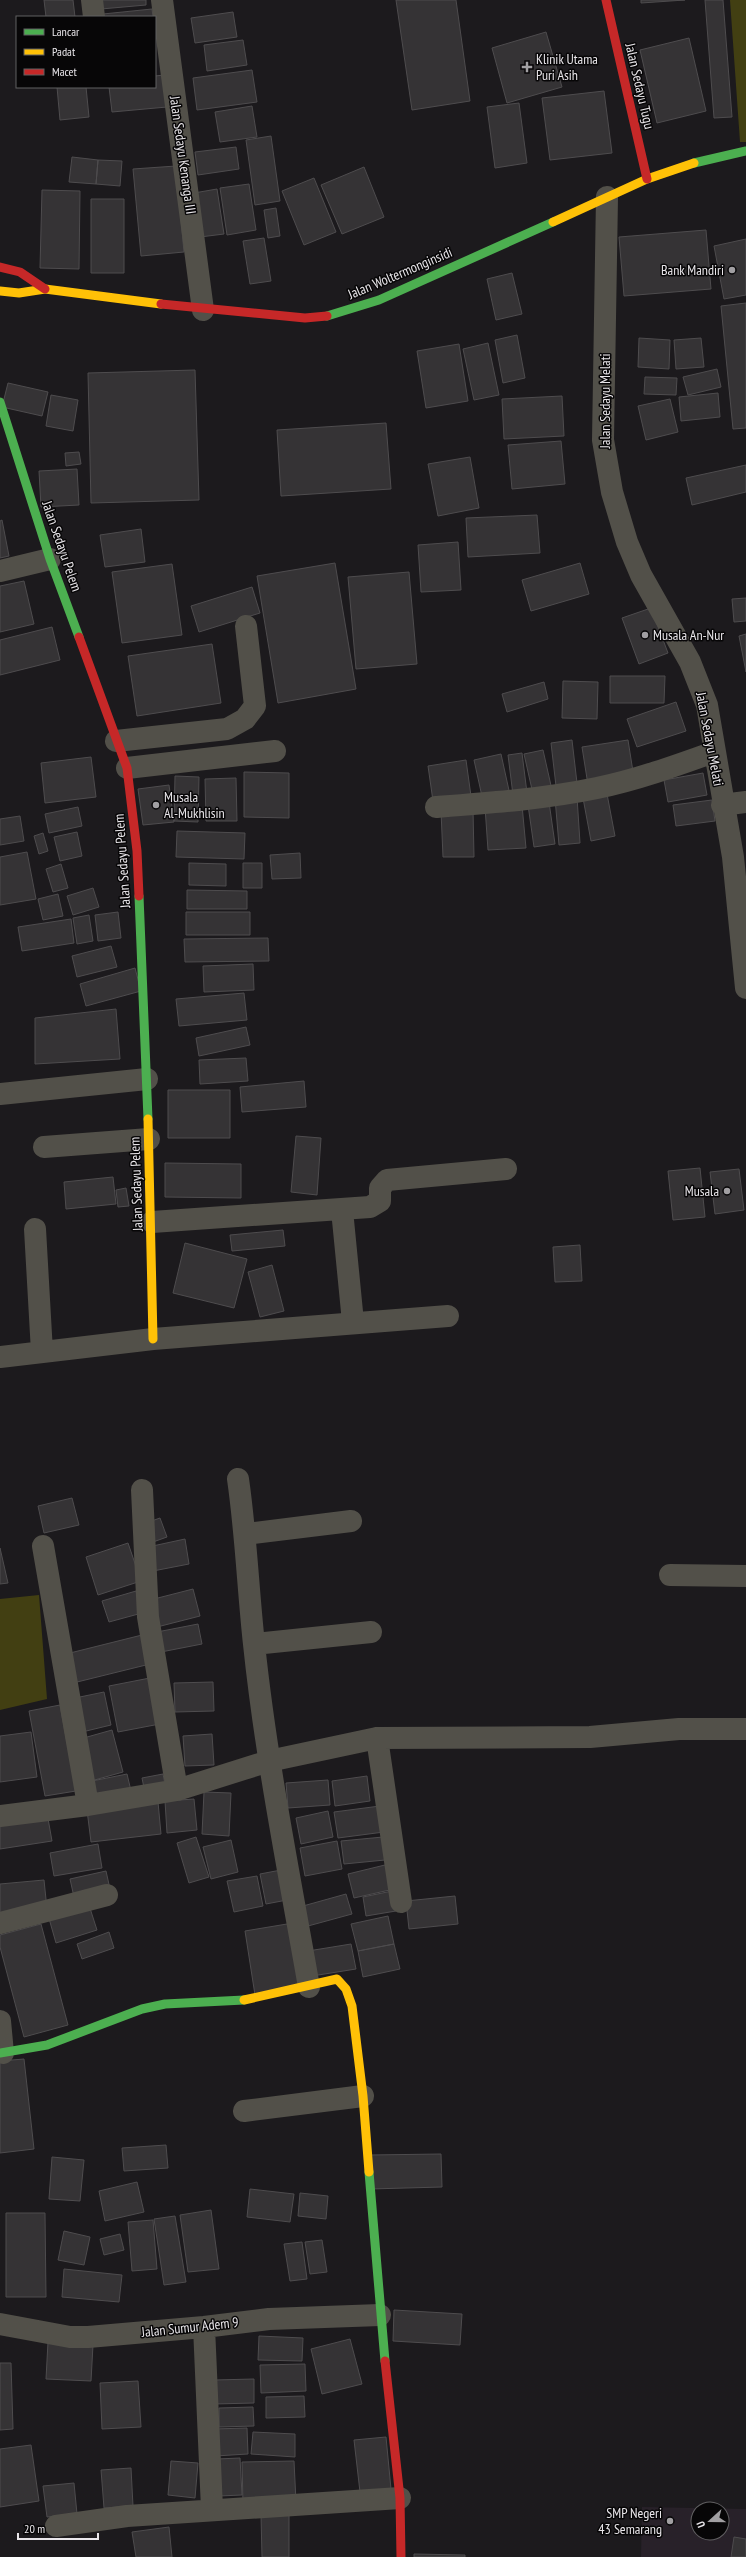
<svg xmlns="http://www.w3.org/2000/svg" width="746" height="2557" font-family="'PT Sans Narrow',sans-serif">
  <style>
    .built { fill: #282129; fill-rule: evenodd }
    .green { fill: #423f12 }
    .building { fill: #353335; stroke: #4e4c4e }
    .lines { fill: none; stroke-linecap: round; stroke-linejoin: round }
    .street { stroke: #525049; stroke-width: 22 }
    .fast { stroke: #4caf50; stroke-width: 9 }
    .slow { stroke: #ffc107; stroke-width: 9 }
    .jam { stroke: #c62828; stroke-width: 9 }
    .poi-dot { fill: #a19fa2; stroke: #070607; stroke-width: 1.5 }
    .labels { text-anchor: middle; stroke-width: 3; stroke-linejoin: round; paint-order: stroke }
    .poi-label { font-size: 14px; fill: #e9e6ea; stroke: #070607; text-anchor: start }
    .street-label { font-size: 14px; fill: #e9e6ea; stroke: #070607 }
  </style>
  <rect width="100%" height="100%" fill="#1c1a1d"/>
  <path class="built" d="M642 2507 746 2509V2557H641ZM698 2509H722V2533H698Z"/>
  <path class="green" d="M730 0H746V142H740Z
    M39 1595 47 1699 0 1710V1599Z"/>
  <path class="building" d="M44 0H73L75 17H46Z
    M100 0H146V5L101 9Z
    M396 0H456L470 101 412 110Z
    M641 0H685L641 3Z
    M705 0H723L732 117 714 118Z
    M152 9 153 17H104L103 14Z
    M233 12 237 37 195 43 191 18Z
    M546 32 562 87 507 103 492 48Z
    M689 38 706 111 657 123 640 50Z
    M243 40 247 65 207 71 204 45Z
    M252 70 257 102 197 110 193 78Z
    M164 75 167 107 112 112 109 87H155V76Z
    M57 87H86L89 117 60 120Z
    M604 91 612 153 550 160 542 98Z
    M519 103 527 163 495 168 487 107Z
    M252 106 257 137 220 142 215 112Z
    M271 136 280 201 255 205 246 140Z
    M236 147 239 169 198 175 195 152Z
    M72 157 98 160 96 184 69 182Z
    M98 160 122 161 120 186 96 184Z
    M176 166 184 252 141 256 133 169Z
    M364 167 384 217 342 234 321 185Z
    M314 178 336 232 304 245 282 191Z
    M249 184 256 230 227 235 220 188Z
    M217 189 224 234 200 237 194 193Z
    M42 190 80 191 79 269 40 268Z
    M91 199H124V273H91Z
    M276 208 280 236 268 238 264 210Z
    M706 230 711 289 624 296 619 237Z
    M264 238 271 281 250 284 243 241Z
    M746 239V295L724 299 714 246Z
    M512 273 522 314 496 320 487 279Z
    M746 303V428L733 429 721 306Z
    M517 335 525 378 503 383 495 340Z
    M639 338 670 340 669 369 638 367Z
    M701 338 704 367 676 369 674 340Z
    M488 343 499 395 474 400 463 349Z
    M459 344 468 401 426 408 417 351Z
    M717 369 721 387 688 395 683 377Z
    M195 370 199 500 91 503 88 373Z
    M645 377 677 378 676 395 644 394Z
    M8 383 48 392 42 416 2 407Z
    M718 393 720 417 681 421 679 397Z
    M51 395 78 400 73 431 46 426Z
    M562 396 564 436 504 439 502 399Z
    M670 399 678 432 646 440 638 406Z
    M386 423 391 489 281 496 277 430Z
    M561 441 565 484 512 489 508 445Z
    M79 452 81 464 66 466 65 453Z
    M470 457 479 508 438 516 428 464Z
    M746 465V492L692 505 686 478Z
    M77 469 79 505 41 507 39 471Z
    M537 515 540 553 468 557 466 518Z
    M2 520 9 556 0 558V521Z
    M141 529 145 562 105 567 100 535Z
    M458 542 461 590 421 592 418 545Z
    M335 563 356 689 278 703 257 576Z
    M580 563 589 594 531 611 522 580Z
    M172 564 182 635 122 643 112 572Z
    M409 572 417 664 356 669 348 577Z
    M24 581 34 624 0 632V586Z
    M252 587 260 613 199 632 191 606Z
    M746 598V621L734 622 732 599Z
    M651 608 668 653 639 664 622 618Z
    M52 627 60 660 0 675V640Z
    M746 634V672L739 636Z
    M212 644 221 703 137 716 128 656Z
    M610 676H665L664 703H610Z
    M563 681 598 682 597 719 562 718Z
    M544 682 548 699 507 712 502 694Z
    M676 702 686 731 637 747 627 719Z
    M572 740 577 783 556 786 551 743Z
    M628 740 634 778 588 785 582 747Z
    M543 750 552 790 533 794 524 754Z
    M522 753 527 793 513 795 508 755Z
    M501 754 510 795 483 801 474 760Z
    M91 757 96 797 45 803 41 763Z
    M466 760 471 796 433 801 428 766Z
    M244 772 289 773V818L244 817Z
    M703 773 707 795 668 802 664 780Z
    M175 776 199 777 198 822 174 821Z
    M236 778 237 821H206L205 779Z
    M169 785 174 822 143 825 138 789Z
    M607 794 615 836 591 841 583 798Z
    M577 797 580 843 559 845 555 798Z
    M712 800 715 821 676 826 673 805Z
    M549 802 555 844 534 847 528 805Z
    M522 805 526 848 488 850 485 807Z
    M78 807 82 826 49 833 45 814Z
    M473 810 474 857H443L441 811Z
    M20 816 24 841 0 845V819Z
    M177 831 245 833 244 859 176 857Z
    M77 832 82 856 60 861 54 837Z
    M43 833 48 851 39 854 34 836Z
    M27 852 36 899 0 905V857Z
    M300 853 301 878 272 879 270 855Z
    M189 863 226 864V886L189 885Z
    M243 863H262V888H243Z
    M61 864 68 888 53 892 46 869Z
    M93 888 99 907 73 915 67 896Z
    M187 890 247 891V909H187Z
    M58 894 63 916 43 920 38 899Z
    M118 912 121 938 98 941 95 915Z
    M186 912H250V935H186Z
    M89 915 93 941 77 944 73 918Z
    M71 919 74 943 22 951 18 927Z
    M268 938 269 961 185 962 184 939Z
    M111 946 117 967 77 977 72 956Z
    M253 964 254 990 204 992 203 966Z
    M135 968 141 991 86 1006 80 984Z
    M244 993 247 1020 179 1026 176 999Z
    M116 1009 120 1059 35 1064V1018Z
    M246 1027 250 1045 199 1056 196 1038Z
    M246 1058 248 1081 200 1084 199 1060Z
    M304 1081 306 1107 242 1112 240 1087Z
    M168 1090H230V1138H168Z
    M296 1136 321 1138 317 1195 291 1192Z
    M165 1163 241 1164V1198L165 1197Z
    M700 1168 705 1217 673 1220 668 1171Z
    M739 1169 744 1210 715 1214 710 1172Z
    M113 1177 116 1204 66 1209 64 1182Z
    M126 1188 129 1206 118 1207 116 1190Z
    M283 1230 285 1246 232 1251 230 1235Z
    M185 1243 247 1259 234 1308 173 1293Z
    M580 1245 582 1281 555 1282 553 1247Z
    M272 1265 284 1311 260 1317 248 1272Z
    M72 1498 79 1525 44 1533 38 1506Z
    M160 1518 167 1537 153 1542 146 1523Z
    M185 1539 189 1564 153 1571 148 1547Z
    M128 1543 141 1581 98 1595 86 1557Z
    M0 1548 8 1583 0 1584Z
    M193 1589 200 1616 157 1627 150 1600Z
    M136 1591 142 1613 109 1622 102 1601Z
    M198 1624 202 1644 161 1652 157 1632Z
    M142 1635 150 1664 73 1683 66 1654Z
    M155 1677 165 1723 118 1732 109 1686Z
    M213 1682 214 1711 175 1712 174 1683Z
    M104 1692 111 1725 82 1732 75 1698Z
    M60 1705 76 1791 45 1796 29 1711Z
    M112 1730 123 1772 91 1781 80 1739Z
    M31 1732 37 1777 0 1782V1736Z
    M212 1734 214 1765 185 1766 183 1736Z
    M127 1774 132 1795 97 1802 92 1781Z
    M163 1774 166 1789 145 1793 142 1778Z
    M367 1776 370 1801 335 1806 332 1781Z
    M328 1780 330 1805 288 1808 286 1783Z
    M204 1792 231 1793 229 1836 202 1834Z
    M194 1799 197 1830 167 1833 165 1801Z
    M158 1802 161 1834 91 1842 87 1810Z
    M380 1806 384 1832 338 1838 334 1812Z
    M328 1811 333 1837 301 1844 296 1818Z
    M47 1813 52 1841 0 1849V1821Z
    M196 1837 209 1877 189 1883 177 1843Z
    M383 1837 385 1860 344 1864 341 1841Z
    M231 1840 238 1872 211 1879 203 1847Z
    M337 1841 342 1869 305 1876 300 1848Z
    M98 1844 102 1868 54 1876 50 1853Z
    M389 1864 394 1889 354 1898 348 1874Z
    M281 1870 287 1900 266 1904 260 1874Z
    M106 1871 110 1889 74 1897 70 1879Z
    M257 1876 263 1906 234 1912 227 1881Z
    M44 1880 47 1909 0 1913V1884Z
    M392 1891 396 1911 366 1916 363 1897Z
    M346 1894 352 1914 308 1926 303 1906Z
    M455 1896 458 1924 409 1929 406 1901Z
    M88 1902 97 1930 56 1943 48 1915Z
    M388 1916 394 1944 358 1951 351 1924Z
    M293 1923 303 1988 255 1995 245 1931Z
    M41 1924 68 2025 24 2037 0 1947V1935Z
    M109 1932 114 1948 82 1959 77 1944Z
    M351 1944 356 1969 312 1976 308 1951Z
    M394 1944 400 1969 363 1977 358 1951Z
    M24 2059 34 2149 0 2153V2061Z
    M166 2145 168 2168 124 2171 122 2148Z
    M441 2154 442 2187 370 2189V2155Z
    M52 2157 84 2160 80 2201 49 2199Z
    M137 2182 144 2212 105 2221 99 2191Z
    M250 2189 294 2194 290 2222 247 2217Z
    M300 2193 328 2196 326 2219 298 2216Z
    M211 2210 219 2269 188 2272 180 2215Z
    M6 2213H45L46 2297H6Z
    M175 2216 186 2282 164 2285 154 2219Z
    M153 2220 157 2269 132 2271 128 2222Z
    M64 2231 90 2237 84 2265 58 2260Z
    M120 2234 124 2250 104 2255 100 2239Z
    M322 2240 327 2272 310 2274 305 2242Z
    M302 2242 307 2279 290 2281 284 2244Z
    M64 2269 122 2275 119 2302 62 2297Z
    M394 2310 462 2314 460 2345 393 2341Z
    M259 2336 303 2338 302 2361 258 2360Z
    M350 2339 362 2384 322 2394 311 2349Z
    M48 2342 93 2345 91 2381 46 2379Z
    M0 2363H11L13 2429 0 2430Z
    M305 2364 306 2391 261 2393 260 2365Z
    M254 2379V2403L214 2404V2380Z
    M138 2381 141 2427 102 2429 100 2383Z
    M304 2396 305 2417 266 2418V2397Z
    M253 2407 254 2426 219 2427V2408Z
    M247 2428 248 2454 215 2456 214 2429Z
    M253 2432 295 2434V2457L251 2454Z
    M386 2437 391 2489 360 2492 354 2440Z
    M31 2445 39 2501 0 2507V2449Z
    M240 2458 242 2495 219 2496 217 2459Z
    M171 2461 198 2463 195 2498 168 2495Z
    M294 2461 296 2502 243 2504 242 2462Z
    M131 2468 133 2506 104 2508 101 2470Z
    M74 2483 77 2514 47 2517 43 2486Z
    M261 2515H289V2557H262Z
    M169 2527 172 2557H136L132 2532Z
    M734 2537 746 2539V2557H731Z
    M414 2554 465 2555V2557H414Z"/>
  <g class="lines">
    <path class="street" d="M92 0 94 17
      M162 0 203 310
      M607 197 603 440 612 492 627 542 641 575 690 662 707 705 733 857 746 988
      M0 571 50 559
      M116 741 227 729 245 719 255 706 246 626
      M127 768 275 751
      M722 805 746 802
      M436 807C489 803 544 799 597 788 636 780 675 766 714 752
      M0 1094 147 1079
      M44 1147 149 1139
      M342 1210 353 1322
      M152 1222 370 1207 380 1201V1188L387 1180 506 1169
      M35 1229 42 1352
      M0 1357 153 1339 448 1316
      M238 1479C246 1534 248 1589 254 1644 266 1759 289 1873 309 1987
      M142 1490 148 1617 177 1790
      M246 1534 351 1521
      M43 1546 88 1805
      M670 1575 746 1576
      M254 1644 371 1632
      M377 1738 401 1902
      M0 1816 88 1805 177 1790 269 1761 377 1738 590 1737 679 1729H746
      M0 1923 107 1895
      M0 2021 3 2053
      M244 2111 363 2096
      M0 2324 70 2337H88L204 2327 269 2319 380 2315
      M204 2327 212 2509
      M56 2526 127 2516 400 2498"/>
    <path class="fast" d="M694 163 746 151
      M327 316 379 300 553 222
      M0 402 50 559 79 637
      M139 896 148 1119
      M0 2053 47 2045 142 2009 165 2004 244 2000
      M369 2172 385 2361"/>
    <path class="slow" d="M553 222 647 179 694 163
      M0 291 19 293 45 289 161 304
      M148 1119 153 1339
      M244 2000 337 1979 346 1989 352 2006 363 2096 369 2172"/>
    <path class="jam" d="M606 0 647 179
      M0 267 20 272 45 289
      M161 304 305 318 327 316
      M79 637 127 768 137 851 139 896
      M385 2361 400 2498 401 2557"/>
  </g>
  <g class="poi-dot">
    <path d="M525 61h4v4h4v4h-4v4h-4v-4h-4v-4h4z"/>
    <circle cx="732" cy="270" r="4"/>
    <circle cx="645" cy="635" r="4"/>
    <circle cx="156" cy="805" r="4"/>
    <circle cx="727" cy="1191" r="4"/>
    <circle cx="670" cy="2521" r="4"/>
  </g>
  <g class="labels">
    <g class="poi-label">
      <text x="536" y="64">Klinik Utama<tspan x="536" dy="16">Puri Asih</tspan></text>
      <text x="724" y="275" text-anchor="end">Bank Mandiri</text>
      <text x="653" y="640">Musala An-Nur</text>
      <text x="164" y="802">Musala<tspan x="164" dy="16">Al-Mukhlisin</tspan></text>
      <text x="719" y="1196" text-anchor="end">Musala</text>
      <text x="662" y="2518" text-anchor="end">SMP Negeri<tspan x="662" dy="16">43 Semarang</tspan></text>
    </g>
    <g class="street-label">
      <text transform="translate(640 86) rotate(77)" y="5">Jalan Sedayu Tugu</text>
      <text transform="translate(183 155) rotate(82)" y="5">Jalan Sedayu Kenanga III</text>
      <text transform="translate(400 273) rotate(-23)" y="5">Jalan Woltermonginsidi</text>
      <text transform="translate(605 401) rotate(-90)" y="5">Jalan Sedayu Melati</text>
      <text transform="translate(62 546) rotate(71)" y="5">Jalan Sedayu Pelem</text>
      <text transform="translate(710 739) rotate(79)" y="5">Jalan Sedayu Melati</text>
      <text transform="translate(122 861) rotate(-94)" y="5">Jalan Sedayu Pelem</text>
      <text transform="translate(136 1184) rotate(-92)" y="5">Jalan Sedayu Pelem</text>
      <text transform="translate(190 2327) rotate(-6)" y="5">Jalan Sumur Adem 9</text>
    </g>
  </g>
  <rect x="16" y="16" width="140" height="72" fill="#070607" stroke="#616062"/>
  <rect x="24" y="29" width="20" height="6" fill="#4caf50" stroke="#616062"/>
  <text x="52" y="36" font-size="12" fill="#e9e6ea">Lancar</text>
  <rect x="24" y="49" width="20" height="6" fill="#ffc107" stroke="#616062"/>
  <text x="52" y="56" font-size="12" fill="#e9e6ea">Padat</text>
  <rect x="24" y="69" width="20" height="6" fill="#c62828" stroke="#616062"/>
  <text x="52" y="76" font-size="12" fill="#e9e6ea">Macet</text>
  <g transform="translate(710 2521) rotate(249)"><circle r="19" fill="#070607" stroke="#616062"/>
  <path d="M0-3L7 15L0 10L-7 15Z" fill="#a19fa2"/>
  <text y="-6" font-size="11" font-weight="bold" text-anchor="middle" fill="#e9e6ea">U</text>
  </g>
  <path d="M18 2533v6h80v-6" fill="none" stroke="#e9e6ea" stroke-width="2"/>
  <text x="24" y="2533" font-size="12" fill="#e9e6ea" stroke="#070607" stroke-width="3" paint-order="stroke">20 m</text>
</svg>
